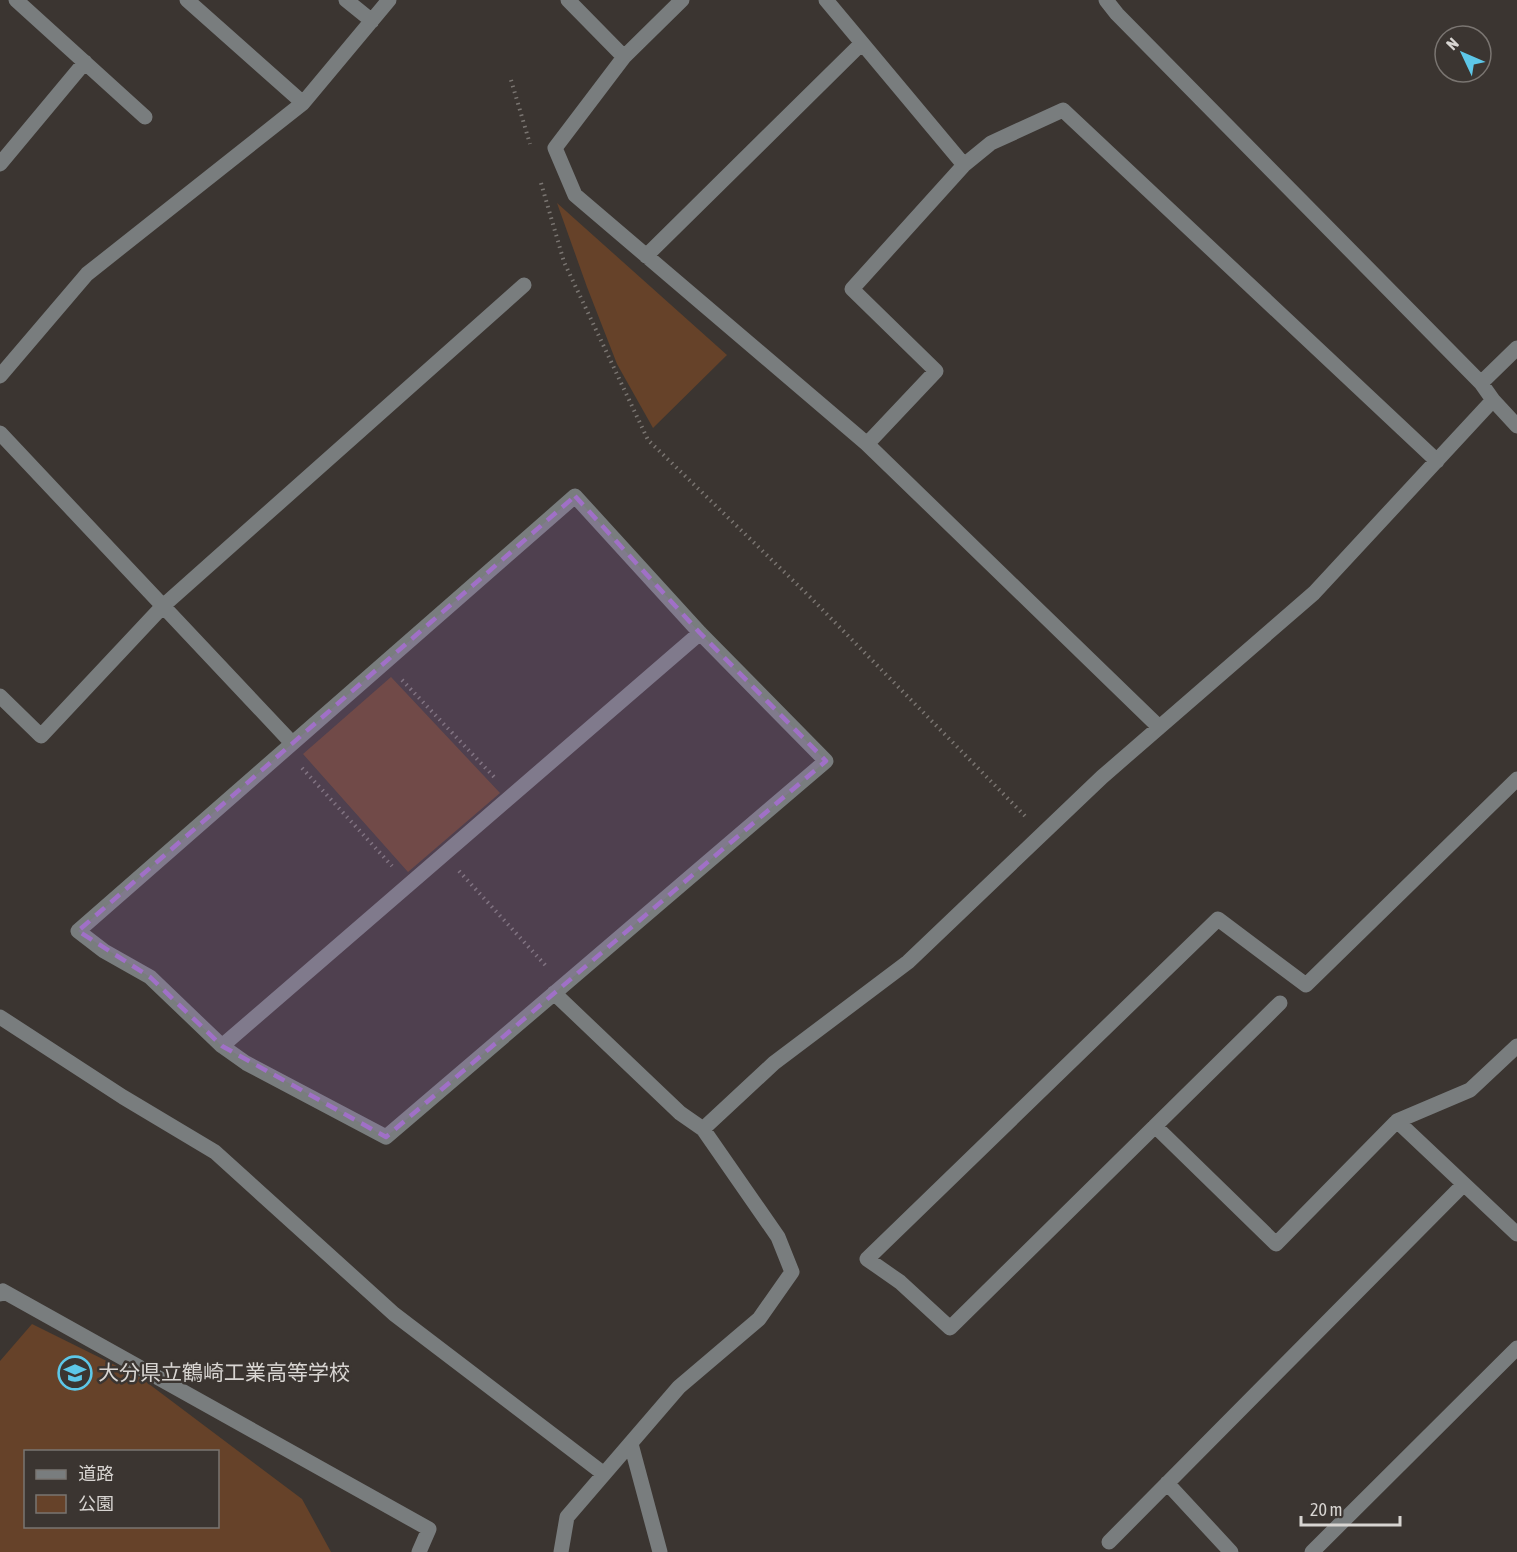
<svg xmlns="http://www.w3.org/2000/svg" width="1517" height="1552" font-family="'Asap Condensed','Noto Sans JP',sans-serif">
  <style>
    .green { fill: #664229; fill-rule: evenodd }
    .lines { fill: none; stroke-linecap: round; stroke-linejoin: round }
    .path { stroke: #7a7571; stroke-width: 4; stroke-dasharray: 1.5 4.5; stroke-linecap: butt }
    .minor { stroke: #797d7e; stroke-width: 15 }
    .marked { fill: #a070c7; fill-opacity: 0.2; stroke: #a070c7; stroke-width: 4.5; stroke-dasharray: 12 8; stroke-linejoin: round }
    .labels { text-anchor: middle; stroke-width: 5; stroke-linejoin: round; paint-order: stroke }
    .poi-label { font-size: 21px; fill: #d8d5d2; stroke: #3b3531; text-anchor: start }
  </style>
  <rect width="100%" height="100%" fill="#3b3531"/>
  <path class="green" d="M557 203 727 355 653 428 617 364 587 287Z
    M391 677 500 793 408 872 303 754Z
    M32 1324 141 1378 302 1499 331 1552H0V1361ZM26 1452H218V1526H26Z"/>
  <g class="lines">
    <path class="path" d="M511 80 530 144
      M541 183 564 262 648 440 809 596 1025 816
      M402 680 496 779
      M302 768 392 866
      M459 871 547 967"/>
    <path class="minor" d="M16 0 145 117
      M187 0 303 103
      M346 0 372 21
      M568 0 624 57
      M682 0 624 57 555 148 575 195 867 444 1159 727
      M826 0 964 165
      M1106 0 1117 14 1481 383 1493 400 1517 426
      M0 164 85 62
      M646 256 862 43
      M0 376 87 274 303 103 389 0
      M1481 383 1517 348
      M0 433 292 743
      M867 444 936 371 852 289 964 165 991 143 1063 110 1437 461
      M575 496 700 633 826 761 386 1137 246 1063 222 1046 150 977 104 951 78 931Z
      M0 696 41 736 163 606 524 285
      M554 993 680 1113 703 1129 778 1237 792 1272 759 1319 679 1387 567 1517 561 1552
      M1280 1003 950 1328 900 1282 867 1259 1218 919 1306 985 1517 779
      M0 1017 123 1097 215 1152 394 1314 604 1474
      M222 1046 700 633
      M1397 1121 1517 1234
      M1155 1126 1276 1244 1397 1121 1470 1090 1517 1046
      M703 1129 774 1063 908 962 1102 777 1314 593 1493 400
      M0 1294 3 1291 429 1529 419 1552
      M631 1444 660 1552
      M1167 1483 1231 1552
      M1109 1542 1464 1184
      M1312 1552 1517 1348"/>
  </g>
  <path class="marked" d="M575 496 700 633 826 761 386 1137 222 1046 150 977 78 931Z"/>
  <defs>
    <symbol id="school-ring" viewBox="-11 -11 22 22"><circle r="9.5" fill="#3b3531" stroke="#5dc7e8" stroke-width="1.5"/><path d="M0-5L7-2L0 1L-7-2ZM-4 1L0 2.5L4 1V4Q0 6-4 4Z" fill="#5dc7e8"/></symbol>
  </defs>
  <g fill-rule="evenodd">
    <use href="#school-ring" x="56" y="1354" width="38" height="38"/>
  </g>
  <g class="labels">
    <g class="poi-label">
      <text x="98" y="1380">大分県立鶴崎工業高等学校</text>
    </g>
  </g>
  <rect x="24" y="1450" width="195" height="78" fill="#3b3531" stroke="#7a7571" stroke-width="1.5"/>
  <rect x="36" y="1470" width="30" height="9" fill="#797d7e" stroke="#7a7571" stroke-width="1.5"/>
  <text x="78" y="1480" font-size="18" fill="#d8d5d2">道路</text>
  <rect x="36" y="1495" width="30" height="18" fill="#664229" stroke="#7a7571" stroke-width="1.5"/>
  <text x="78" y="1510" font-size="18" fill="#d8d5d2">公園</text>
  <g transform="translate(1463 54) rotate(314)"><circle r="28" fill="#3b3531" stroke="#7a7571" stroke-width="1.5"/>
  <path d="M0-4.5L10 22L0 15L-10 22Z" fill="#5dc7e8"/>
  <text y="-9" font-size="16" font-weight="bold" text-anchor="middle" fill="#d8d5d2">N</text>
  </g>
  <path d="M1301 1516v9h99v-9" fill="none" stroke="#d8d5d2" stroke-width="3"/>
  <text x="1310" y="1516" font-size="18" fill="#d8d5d2" stroke="#3b3531" stroke-width="4.5" paint-order="stroke">20 m</text>
</svg>
